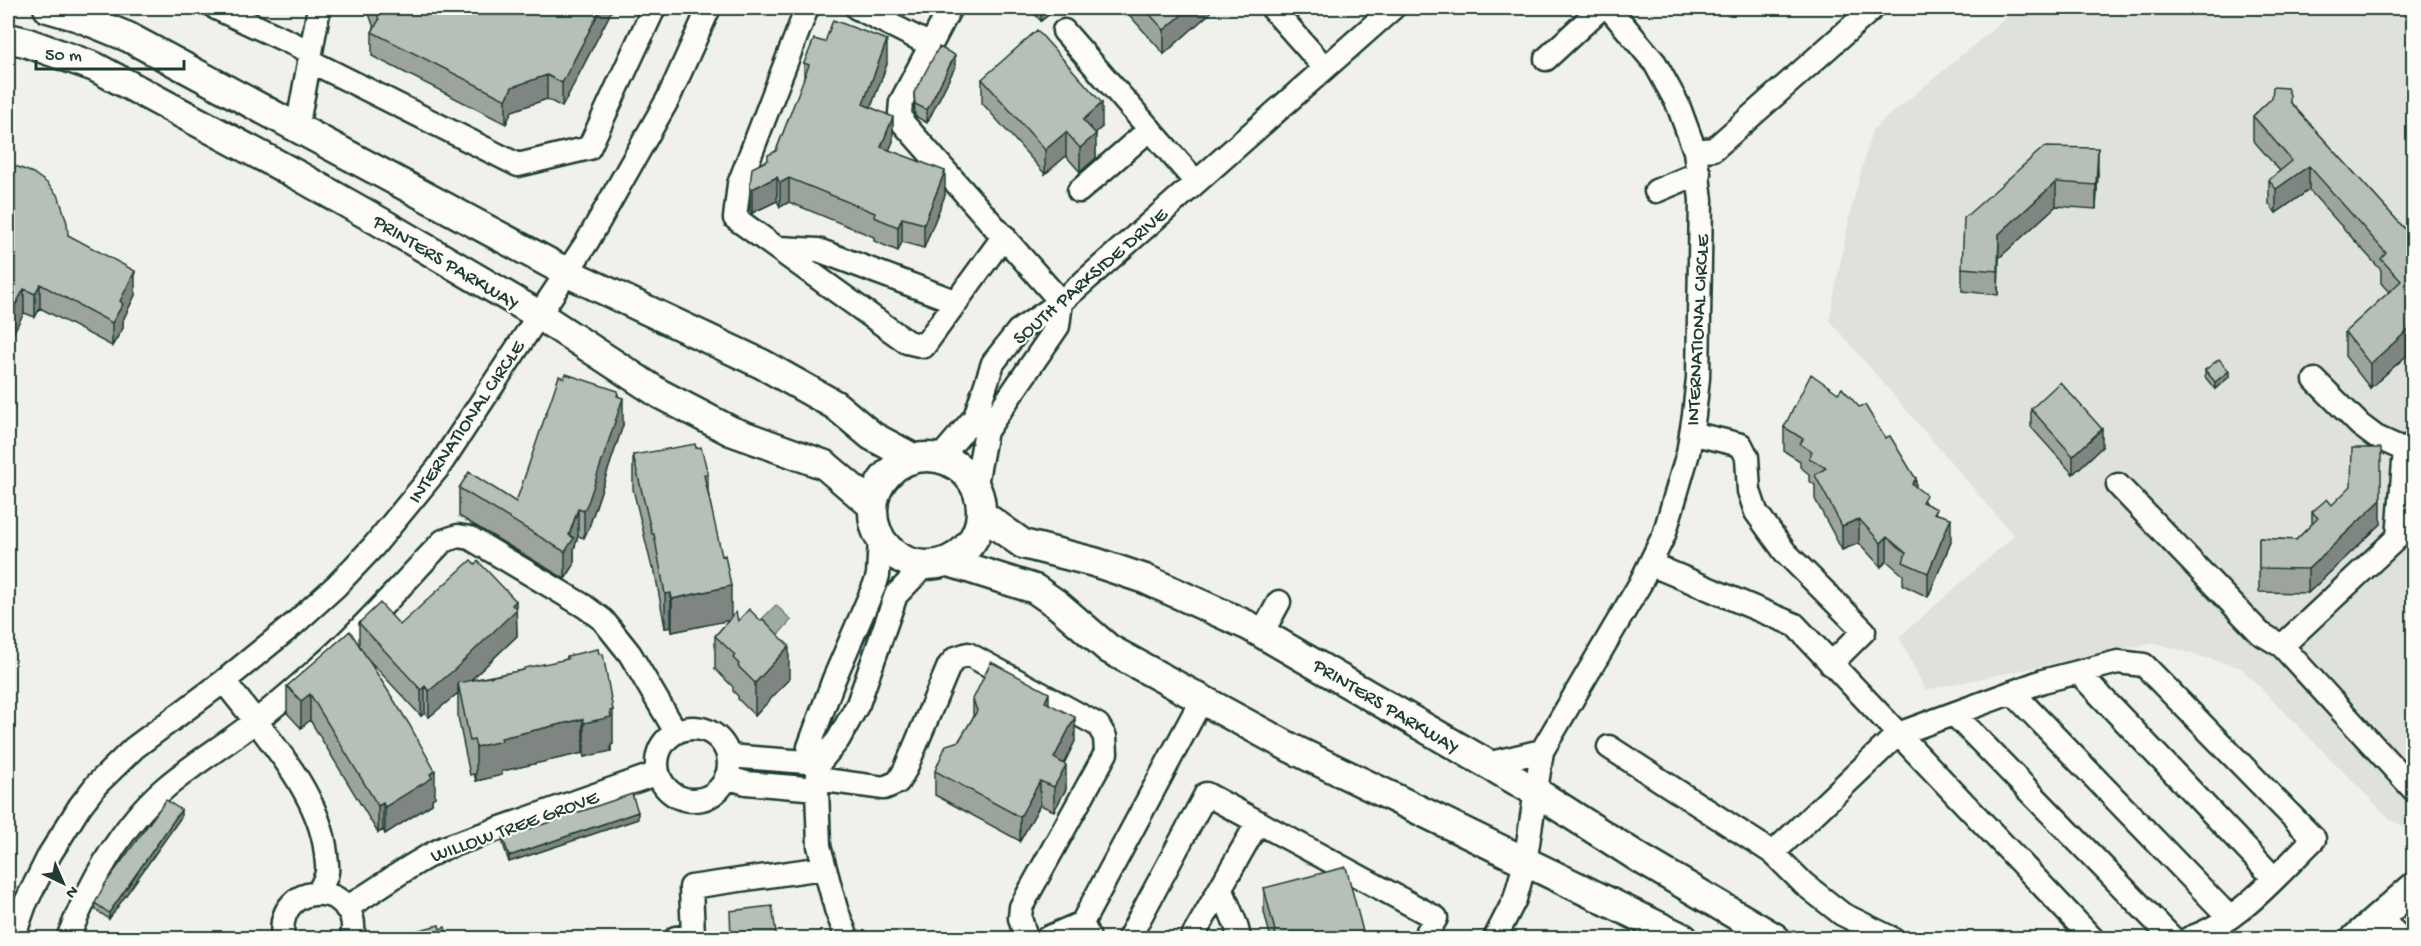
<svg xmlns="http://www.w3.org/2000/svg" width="2421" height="946" font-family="'Gochi Hand',sans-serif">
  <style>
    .built { fill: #dfe2dc }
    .water { fill: #9faca4; stroke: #6c8077; stroke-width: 1.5 }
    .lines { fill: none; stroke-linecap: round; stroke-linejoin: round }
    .minor-casing { stroke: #1f3d34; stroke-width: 27 }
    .major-casing { stroke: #1f3d34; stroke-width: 33 }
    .minor { stroke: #fdfcf7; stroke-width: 22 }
    .major { stroke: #fdfcf7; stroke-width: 28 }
    .wall { fill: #9da49e; stroke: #1f3d34; stroke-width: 1.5 }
    .shaded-wall { fill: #7f8681; stroke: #1f3d34; stroke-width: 1.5 }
    .building { fill: #b6bfb8; stroke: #1f3d34; stroke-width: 1.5 }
    .labels { text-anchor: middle; stroke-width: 4.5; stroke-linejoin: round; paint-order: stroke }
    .street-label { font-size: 20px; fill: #1f3d34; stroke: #fdfcf7 }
  </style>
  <rect width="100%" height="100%" fill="#f0f1eb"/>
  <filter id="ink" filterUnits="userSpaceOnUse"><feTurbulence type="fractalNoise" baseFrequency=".0167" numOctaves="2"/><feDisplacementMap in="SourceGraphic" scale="12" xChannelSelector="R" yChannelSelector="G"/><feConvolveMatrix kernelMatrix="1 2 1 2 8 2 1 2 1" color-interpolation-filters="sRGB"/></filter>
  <g filter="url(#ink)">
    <path class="built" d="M2018 8H2413V832L2390 819 2241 668 2155 643 1925 690 1899 637 2014 536 1829 320 1849 218 1872 130Z"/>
    <path class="water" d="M776 605 791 620 770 644 753 628Z"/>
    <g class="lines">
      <defs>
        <path id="minor" d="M216 8 311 52
          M807 8 739 184 735 218 907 342 924 346 1004 236
          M857 8 931 45
          M950 8 901 102 900 113 903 123 1061 302 1058 326 986 431 976 484
          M1272 8 1325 68
          M1064 31 1196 182
          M1546 59 1601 8
          M310 61 518 165 589 148 654 8
          M297 129 319 8
          M1695 151 1714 149 1873 8
          M1079 191 1150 129
          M1656 191 1699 173
          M779 248 818 250 957 302
          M2315 380 2360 425 2376 437 2405 450
          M1691 433 1741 445 1747 457 1749 491 1756 512 1785 552 1864 631 1831 664
          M2414 442 2405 450 2398 537 2282 646 2414 790
          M940 458 975 417 993 363 1018 331 1061 302 1393 8
          M2118 485 2260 633 2282 646
          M1650 564 1795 625 2092 938
          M1262 633 1279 602
          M2078 672 2274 878
          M224 681C261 730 320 791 326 854 326 859 328 866 327 872 326 879 321 887 318 893
          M2012 692 2229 917
          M1954 714 2172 938
          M657 764a36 36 0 1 1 72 0a36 36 0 1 1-72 0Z
          M1609 747 1773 853 1898 734 2043 681 2118 662 2144 665 2314 839C2277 875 2240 921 2190 938
          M728 756 819 763
          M819 763 809 747 834 679 876 582 878 575 880 539
          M1487 764 1542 751
          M726 777 746 783 817 789
          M817 779 884 788 898 782 905 770 949 666 956 658 968 654 1098 725 1105 737 1106 753 1021 907 1020 918 1026 938
          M1773 853 1804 884 1842 914 1891 938
          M1221 888 1236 925 1239 938
          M346 908C380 888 409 864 444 848L658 773
          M2379 918 2401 938
          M13 938 25 904 50 854 80 806 97 784 134 748 224 681 294 624 336 586 373 547 438 468 587 242 668 99 709 8
          M68 938C88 886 122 824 166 787 193 764 225 745 253 723 280 703 305 680 330 658 370 621 406 580 443 541L458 536 470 538 584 606 603 620 630 654 676 732
          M283 938C274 877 364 881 352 938
          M676 938 693 936 691 887 823 868
          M847 938 836 909 819 846 817 789 819 763 838 740 858 704 896 595 924 566
          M1047 938 1082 923
          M1089 938 1082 923 1202 699
          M1129 938 1206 794 1436 918 1424 938
          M1192 938 1258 822
          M1495 938 1515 899 1525 863 1542 751 1640 584 1664 535 1688 453 1694 415 1698 378 1701 200 1695 151 1678 105 1655 63 1609 8"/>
        <path id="major" d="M48 8 79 17 128 37 568 273 762 364 835 405 872 436 913 458
          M8 38 25 42 95 67 299 176 377 220 539 315 660 394 731 431 825 465 873 506
          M873 511a54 54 0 1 1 108 0a54 54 0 1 1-108 0Z
          M981 514 1023 544 1094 562 1145 579 1249 626 1536 792 1641 859 1775 938
          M949 562 1035 589 1058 605 1109 649 1291 748 1683 938
          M2356 938 2414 887"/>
      </defs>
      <use href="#minor" class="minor-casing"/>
      <use href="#major" class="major-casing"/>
      <use href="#minor" class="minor"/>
      <use href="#major" class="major"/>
    </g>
    <path class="wall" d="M367 8H613L562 107 547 99 512 111 506 124 372 56V32L374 28Z
      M1029 8H1057L1041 21Z
      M1123 8H1210V13L1164 54Z
      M804 63 887 64 871 107 893 141 889 150 945 195 924 248 902 242 898 251 874 241V237L789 202 780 207 777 201 752 213 750 210V186L768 161 776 151 804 80Z
      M955 67 927 123 915 116 914 93Z
      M982 79 1102 127 1095 133 1096 158 1080 172 1066 156 1045 174 982 103Z
      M2272 98 2290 102 2414 239V349L2370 388 2345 356V332L2389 292 2381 283V270L2309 190 2276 213 2269 204V180L2280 171 2253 140V116Z
      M2044 147 2098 172 2096 209 2056 206 1999 258 1998 295 1962 291V268Z
      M8 166 68 235 135 295 123 320V328L112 346 40 308 35 317 24 313Z
      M2205 370 2229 377 2215 389 2205 377Z
      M618 397 623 425 589 527 584 538 578 536 574 549V565L565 579 459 516V488L516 502Z
      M2031 409 2102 447 2073 474 2031 427Z
      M1784 427 1916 488 1926 504 1937 514 1951 542 1928 597 1903 585V575L1887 561 1881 567 1859 543 1842 550 1815 499V485L1809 481V474L1800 467V461L1784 451Z
      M633 455 708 491 731 617 738 621 789 679 755 716 738 699V696L733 691V687L715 669V636L729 620 672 632 671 627 665 628 654 567 652 568 633 489Z
      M2332 505 2381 524 2308 593 2259 592V538L2296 540 2312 524V512Z
      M516 609 517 636 471 680 524 670 567 659V656L613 744 611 745V751L584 757 583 753 502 771V775L476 781 474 774 470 775 458 717V693L429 717 425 713 421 716 367 658 435 797 432 799V804L385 834 383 830 378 833 310 720 301 728 287 713V686L359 645V623L400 625Z
      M973 699 1049 704 1075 741 1064 764 1066 789 1054 811 1040 805 1020 841 935 795V771L959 741 973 718Z
      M181 817 109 919 95 909V903Z
      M638 819 509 862 503 844V838Z
      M1264 888 1365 939H1271L1264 912Z"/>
    <path class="shaded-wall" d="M601 8H613L562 107V83Z
      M1050 8H1057L1041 21V15Z
      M1190 8H1210V13L1164 54V30Z
      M887 40V64L863 128V104Z
      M955 55V67L927 123V110Z
      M547 75V99L512 111 506 124V100L512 87Z
      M1102 103V127L1083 144V120Z
      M893 117V141L881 171V147Z
      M1066 132V156L1045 174V150Z
      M1096 134V158L1080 172V148Z
      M2098 148V172L2096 209V185Z
      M2309 166V190L2276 213V189Z
      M945 171V195L924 248V224Z
      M777 177V201L752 213V189Z
      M789 178V202L780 207V183Z
      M2056 182V206L1999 258 1998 295 1999 234Z
      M902 218V242L898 251V227Z
      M135 271V295L123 320V328L112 346V323L120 301Z
      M40 284V308L35 317V294Z
      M24 289V313L8 343V319Z
      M2414 325V349L2370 388V364Z
      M2229 371V377L2215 389V382Z
      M618 391V411L623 398V425L589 527 584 538V511Z
      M2102 429V447L2073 474V456Z
      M708 474V507L704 475Z
      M1916 479V503L1912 484Z
      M2381 500V524L2308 593V569Z
      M578 509V536L574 549V565L565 579V552L569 535Z
      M1951 518V542L1928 597V573Z
      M1859 519V543L1842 550V526Z
      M1887 537V561L1881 567V543Z
      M731 586V620L672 632V599Z
      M671 593V627L665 628V594Z
      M516 601 517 636 459 691 458 683V693L429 717V691Z
      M789 646V679L755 716V683Z
      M425 686V713L421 716V690Z
      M1049 693V717L1045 702Z
      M310 694V720L301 728V701Z
      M613 710V744L611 745V751L584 757V723Z
      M1075 717V741L1054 782V758Z
      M583 719V753L502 771V775L476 781V747L501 738Z
      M1066 765V789L1054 811V787Z
      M435 771V797L432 799V804L385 834V807Z
      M1040 781V805L1020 841V817Z
      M383 803V830L378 833V806Z
      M181 810V817L109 919V913Z
      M638 812V819L509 862V856Z"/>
    <path class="building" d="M375 8H601L562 83 547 75 512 87 506 100 372 32 379 20Z
      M1034 8H1050L1041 15Z
      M1144 8H1190L1164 30Z
      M833 20 887 40 863 104 893 117 881 147 945 171 924 224 902 218 898 227 874 217 875 213 789 178 780 183 777 177 752 189 750 186 752 168 768 160V155L776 151 809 65 804 63 814 39 825 42Z
      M1037 30 1102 103 1083 120 1096 134 1080 148 1066 132 1045 150 982 79Z
      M939 47 955 55 927 110 915 104 914 93Z
      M2273 87 2287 88 2290 95V102L2414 239V325L2370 364 2345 332 2401 281 2381 259 2386 253 2309 166 2276 189 2269 180 2292 161 2253 116 2272 98Z
      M2044 147 2098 148 2096 185 2056 182 1999 234 1998 271 1962 268 1964 218Z
      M8 166 18 167 33 173 47 183 59 197 67 223 68 235 135 271 120 301 123 304 112 323 40 284 35 294 24 289 8 319Z
      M2219 359 2229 371 2215 382 2205 370Z
      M566 374 618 391 617 396 623 398 589 500 584 511 578 509 569 535 574 538 565 552 459 488 469 472 516 502 559 376 564 378Z
      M1811 374 1838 393 1842 388 1859 407 1865 405 1885 438 1890 436 1916 479 1912 484 1926 495 1922 502 1937 509 1934 513 1951 518 1928 573 1903 562 1906 553 1887 537 1881 543 1859 519 1842 526 1815 475 1826 468 1809 458 1812 452 1800 444 1803 439 1784 427Z
      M2060 382 2102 429 2073 456 2031 409Z
      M695 444 696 448 701 447 708 474 704 475 722 556 725 555 731 586 672 599 671 593 665 594 654 534H652L633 455Z
      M2352 448H2381V500L2308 569 2259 568V538L2296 540 2318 518 2312 512 2327 499 2332 505 2351 486Z
      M471 560 475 564 478 561 516 601 512 605 517 609 454 670 429 691 425 686 421 690 359 623 380 603 400 625Z
      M749 609 761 621 763 619 789 646 755 683 738 666 739 664 733 658 735 655 715 636 736 612 738 621Z
      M350 631 409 724 435 771 430 774 432 778 385 807 383 803 378 806 310 694 301 701 287 686Z
      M598 649 599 654H603L613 710 610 711 611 717 584 723 583 719 501 738 502 741 476 747 474 740 470 741 458 683 524 670V668L568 659 567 656Z
      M991 662 1049 693 1045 702 1075 717 1054 758 1066 765 1054 787 1040 781 1020 817 935 771 946 745 959 741 977 711 973 699Z
      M632 794 638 812 509 856 503 838Z
      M166 800 181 810 109 913 95 903 98 897 105 884Z
      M1346 867 1365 939H1277L1264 888Z
      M772 906 777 939H731L730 911Z
      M439 925 440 929 445 927 449 939 382 938 403 933 404 934Z
      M120 937 167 939H120Z"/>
  </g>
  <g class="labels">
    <g class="street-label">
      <text transform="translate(447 261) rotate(31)" y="7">PRINTERS PARKWAY</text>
      <text transform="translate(1089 275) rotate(-41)" y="7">SOUTH PARKSIDE DRIVE</text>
      <text transform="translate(1696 330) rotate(-87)" y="7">INTERNATIONAL CIRCLE</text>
      <text transform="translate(465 421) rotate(-56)" y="7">INTERNATIONAL CIRCLE</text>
      <text transform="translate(1387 705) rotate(31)" y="7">PRINTERS PARKWAY</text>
      <text transform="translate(514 825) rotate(-20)" y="7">WILLOW TREE GROVE</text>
    </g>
  </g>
  <rect width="2421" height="946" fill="none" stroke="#fdfcf7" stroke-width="30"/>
  <rect x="15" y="15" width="2391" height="916" fill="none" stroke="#1f3d34" stroke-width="2" filter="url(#ink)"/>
  <g transform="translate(63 883) rotate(136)" stroke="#fdfcf7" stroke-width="4.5" paint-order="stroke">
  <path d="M0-4.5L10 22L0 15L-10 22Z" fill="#1f3d34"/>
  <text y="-9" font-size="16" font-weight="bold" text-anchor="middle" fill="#1f3d34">N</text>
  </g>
  <path d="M36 60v9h148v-9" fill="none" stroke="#1f3d34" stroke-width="3"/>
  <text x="45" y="60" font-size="18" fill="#1f3d34" stroke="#fdfcf7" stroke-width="4.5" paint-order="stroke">50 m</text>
</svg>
